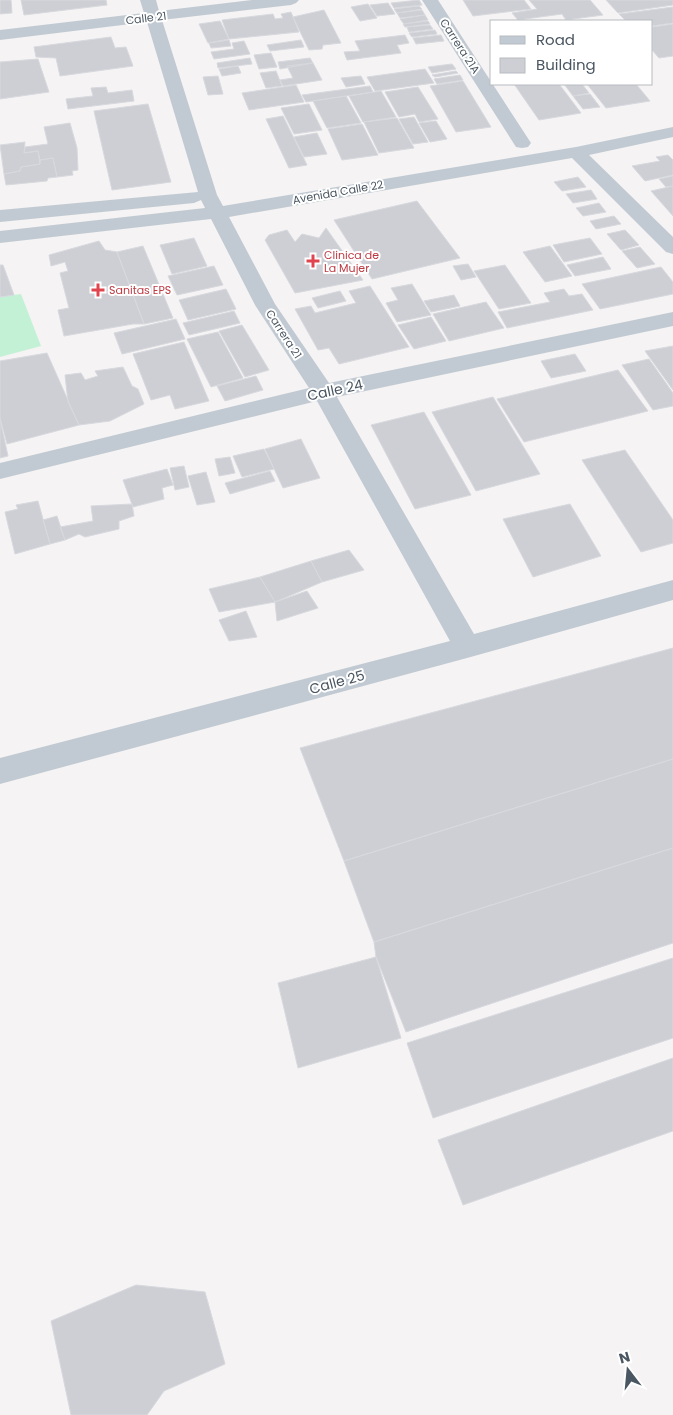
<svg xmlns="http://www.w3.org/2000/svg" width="673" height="1415" font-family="Poppins,sans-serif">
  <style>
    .green { fill: #c3f1d5 }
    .building { fill: #cdcfd5; stroke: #d7d9de }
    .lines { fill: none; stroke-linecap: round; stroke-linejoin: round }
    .minor { fill: #c1cad2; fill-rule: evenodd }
    .health-dot { fill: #e0444e; stroke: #fff; stroke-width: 2 }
    .labels { text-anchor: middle; stroke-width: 4; stroke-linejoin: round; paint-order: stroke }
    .far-street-label { font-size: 11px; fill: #4a5661; stroke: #fff }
    .far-health-label { font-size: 11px; fill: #be3a42; stroke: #fff; text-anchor: start }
    .street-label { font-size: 14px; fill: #4a5661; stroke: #fff }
  </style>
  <rect width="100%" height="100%" fill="#f5f3f3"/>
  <path class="green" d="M21 294 41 346 0 357V297Z"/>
  <path class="building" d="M0 0H11L12 13 0 14Z
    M21 0H106L107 5 24 15Z
    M419 0 422 5 394 8 391 3Z
    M463 0H524L531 9 473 16Z
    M529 0H590L603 15 566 20 562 14 518 20 512 13 537 9Z
    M606 0H673V5L618 13Z
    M388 3 395 14 377 16 370 5Z
    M368 4 377 18 360 21 351 7Z
    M419 6 422 9 397 13 394 9Z
    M673 7V23L652 26V21H626L619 14Z
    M324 10 341 43 323 45 322 49 309 50 293 17Z
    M422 10 425 15 400 18 397 13Z
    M291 12 299 32 229 39 222 20 273 14 275 19 283 18 281 14Z
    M425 15 428 20 404 24 400 19Z
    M220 21 229 39 208 43 199 24Z
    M428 21 430 24 405 27 403 24Z
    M673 24V56L659 58 652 50V27Z
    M430 25 433 29 409 32 407 27Z
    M435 30 437 34 412 37 409 33Z
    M405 35 409 43 397 45 401 53 347 60 344 52 360 51 355 41Z
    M441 35 444 41 416 44 413 38Z
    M111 37 115 48 126 47 133 66 60 76 56 58 36 57 34 47Z
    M229 40 231 46 211 48 209 43Z
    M301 40 304 47 270 51 267 45Z
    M244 41 250 54 214 59 211 52 234 49 232 43Z
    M271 53 277 67 259 69 254 55Z
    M250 58 252 64 218 68 217 63Z
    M310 58 313 63 280 69 278 62Z
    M38 59 49 92 0 99V62Z
    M313 63 322 80 283 86 280 80 293 78 287 66Z
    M452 64 456 69 432 73 428 67Z
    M238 66 241 73 222 76 219 69Z
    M425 69 434 83 375 91 367 77Z
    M276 71 282 86 266 88 260 73Z
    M456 71 458 73 435 77 432 75Z
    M460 75 463 80 437 84 434 79Z
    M218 76 223 94 208 95 203 77Z
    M361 76 365 84 346 87 341 78Z
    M463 81 491 127 456 132 430 86Z
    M514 84H559L581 113 539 120Z
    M564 84H582L589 93 573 96Z
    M587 84H636L650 101 606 108Z
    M296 85 304 102 249 110 242 93Z
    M370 86 373 92 306 102 302 95Z
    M106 87 108 93 132 90 134 101 68 109 66 99 93 96 91 88Z
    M418 87 438 119 419 122 415 114 399 117 385 92Z
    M381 91 396 117 363 122 349 96Z
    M590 94 600 107 583 109 573 96Z
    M346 96 361 123 327 128 313 101Z
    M148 104 171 182 112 190 94 111Z
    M309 104 322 130 294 134 281 108Z
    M283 116 307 165 289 168 266 119Z
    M414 117 428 142 413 144 399 119Z
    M397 118 414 148 379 153 364 122Z
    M436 121 447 139 430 142 419 123Z
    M70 123 77 148 78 170 72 171 73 175 57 177 53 158 40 160 38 151 24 153 25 147 48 144 44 127Z
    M362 124 378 155 342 160 328 129Z
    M317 133 327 154 304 157 294 137Z
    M25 142 24 153 38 151 40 164 21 167 20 171 4 174 0 145Z
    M668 155 673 160V175L645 181 632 166 660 161 656 157Z
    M53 158 57 177 48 178 47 181 6 185 4 174 20 171 21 167 40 164V160Z
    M673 176V186L666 187 659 179Z
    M578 177 586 187 562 191 554 182Z
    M673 186V216L651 191Z
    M591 190 597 199 573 203 566 194Z
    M417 201 460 258 372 279 334 220Z
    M599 203 606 212 583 216 576 208Z
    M614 216 621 224 596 229 590 221Z
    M326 228 363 280 295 293 265 240 269 235 287 230 295 242 302 234 319 238Z
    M625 230 639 245 621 250 607 234Z
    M194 238 207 266 172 274 160 245Z
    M590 238 602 254 564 262 553 245Z
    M99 241 105 250 117 252 144 324H133L64 336 58 310 69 308 60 273 68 271 65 262 51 266 49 255Z
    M143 246 173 318 144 324 117 252Z
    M550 246 572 276 545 282 523 252Z
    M640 247 655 264 637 268 622 251Z
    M603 257 611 269 575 276 567 265Z
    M468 264 476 277 461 280 453 266Z
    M0 265H3L14 295 0 297Z
    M505 265 531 303 499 309 474 271Z
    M214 266 223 285 177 295 168 276Z
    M661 267 673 282V294L600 309 582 284Z
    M412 284 431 315 397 322 386 303 398 300 391 288Z
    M370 286 409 347 339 364 329 348 318 350 295 309 311 306 315 313 356 303 349 291Z
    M226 289 236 309 188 320 179 300Z
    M564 289 569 296 582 294 593 310 507 328 498 312 550 302 544 293Z
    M340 291 346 301 318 308 312 298Z
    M454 295 460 306 431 312 424 301Z
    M486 302 504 328 449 341 433 314Z
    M234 311 240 323 189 335 183 323Z
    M431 317 446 341 414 349 398 325Z
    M176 319 185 339 122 354 114 333Z
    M242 325 269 370 245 377 219 331Z
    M218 332 243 378 211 387 187 339Z
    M184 342 209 401 175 409 170 395 151 400 133 354Z
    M673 346V390L645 351Z
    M47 353 79 425 7 444 0 418V361Z
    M575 354 586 371 551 378 541 361Z
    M649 359 673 393V406L653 410 622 365Z
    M123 367 132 386 138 389 144 404 110 421 79 425 68 402 65 375 81 373 85 380 98 376 95 371Z
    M618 370 648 411 524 442 497 399Z
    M256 376 263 390 225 401 217 386Z
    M493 397 540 474 476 491 432 412Z
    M424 412 471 495 415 509 371 425Z
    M0 419 8 456 0 458Z
    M301 439 320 478 283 488 265 449Z
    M264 449 274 469 242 477 233 456Z
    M625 450 673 520V543L641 552 582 460Z
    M230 457 235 473 219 476 215 459Z
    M184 466 189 487 175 490 170 468Z
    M167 469 173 485 162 488 164 499 133 507 123 480Z
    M270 471 275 481 230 494 225 483Z
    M206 472 215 502 197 505 188 476Z
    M38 501 50 544 15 554 5 512 18 509 16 505Z
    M132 504 134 516 119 521V529L85 537 79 534 65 540 60 527 93 521 91 506Z
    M570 504 601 556 533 577 503 519Z
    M57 516 65 540 50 544 43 520Z
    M349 550 364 570 322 582 311 561Z
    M311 561 322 582 275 602 260 577Z
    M260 577 275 602 219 612 209 589Z
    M307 591 318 608 277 621 275 602Z
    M246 611 257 637 229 641 219 620Z
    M673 648V759L344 861 300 748Z
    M673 759V848L374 942 344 861Z
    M673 848V943L406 1032 376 957 374 942Z
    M376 957 401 1038 298 1068 278 983Z
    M673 958V1038L433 1118 407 1043Z
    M673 1058V1131L463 1205 438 1140Z
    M136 1285 205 1292 225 1364 164 1391 147 1415H71L51 1321Z"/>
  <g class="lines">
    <path class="minor" d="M140 0H156L159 11 252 0H299L296 3 291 5 162 20 217 195 223 206 576 147 673 127V137L589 155 673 237V254L666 252 572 158 229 217 275 304 329 383 673 312V326L337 397 474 634 673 580V600L467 658 0 784V758L450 641 317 401 0 479V463L309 388 255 305 211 219 0 243V231L205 208 201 200 194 203 0 222V210L198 192 147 22 0 40V30L144 13Z
      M422 0H438L531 143 528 147 522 148 516 147Z"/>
  </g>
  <g class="health-dot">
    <path d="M310.5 253.5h5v5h5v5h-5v5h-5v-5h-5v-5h5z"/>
    <path d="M95.5 282.5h5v5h5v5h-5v5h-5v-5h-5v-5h5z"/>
  </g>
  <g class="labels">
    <g class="far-street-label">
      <text transform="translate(146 18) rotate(-7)" y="4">Calle 21</text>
      <text transform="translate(460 46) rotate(57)" y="4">Carrera 21A</text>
      <text transform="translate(338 192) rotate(-10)" y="4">Avenida Calle 22</text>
      <text transform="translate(284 334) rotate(57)" y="4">Carrera 21</text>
    </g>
    <g class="far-health-label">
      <text x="324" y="259">Clinica de<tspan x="324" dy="13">La Mujer</tspan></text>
      <text x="109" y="294">Sanitas EPS</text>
    </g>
    <g class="street-label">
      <text transform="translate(335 390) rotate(-12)" y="5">Calle 24</text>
      <text transform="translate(337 682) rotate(-15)" y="5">Calle 25</text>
    </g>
  </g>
  <rect x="490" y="20" width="162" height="65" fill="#ffffff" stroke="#b7bbc0"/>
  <rect x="500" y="36" width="25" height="8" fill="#c1cad2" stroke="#b7bbc0"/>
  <text x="536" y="45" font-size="15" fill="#4a5661">Road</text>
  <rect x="500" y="58" width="25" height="15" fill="#cdcfd5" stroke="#b7bbc0"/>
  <text x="536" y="70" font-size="15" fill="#4a5661">Building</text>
  <g transform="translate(628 1370) rotate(344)" stroke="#ffffff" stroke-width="4" paint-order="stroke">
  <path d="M0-4L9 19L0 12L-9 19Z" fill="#4a5661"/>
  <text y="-8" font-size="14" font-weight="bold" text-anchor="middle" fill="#4a5661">N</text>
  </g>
</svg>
